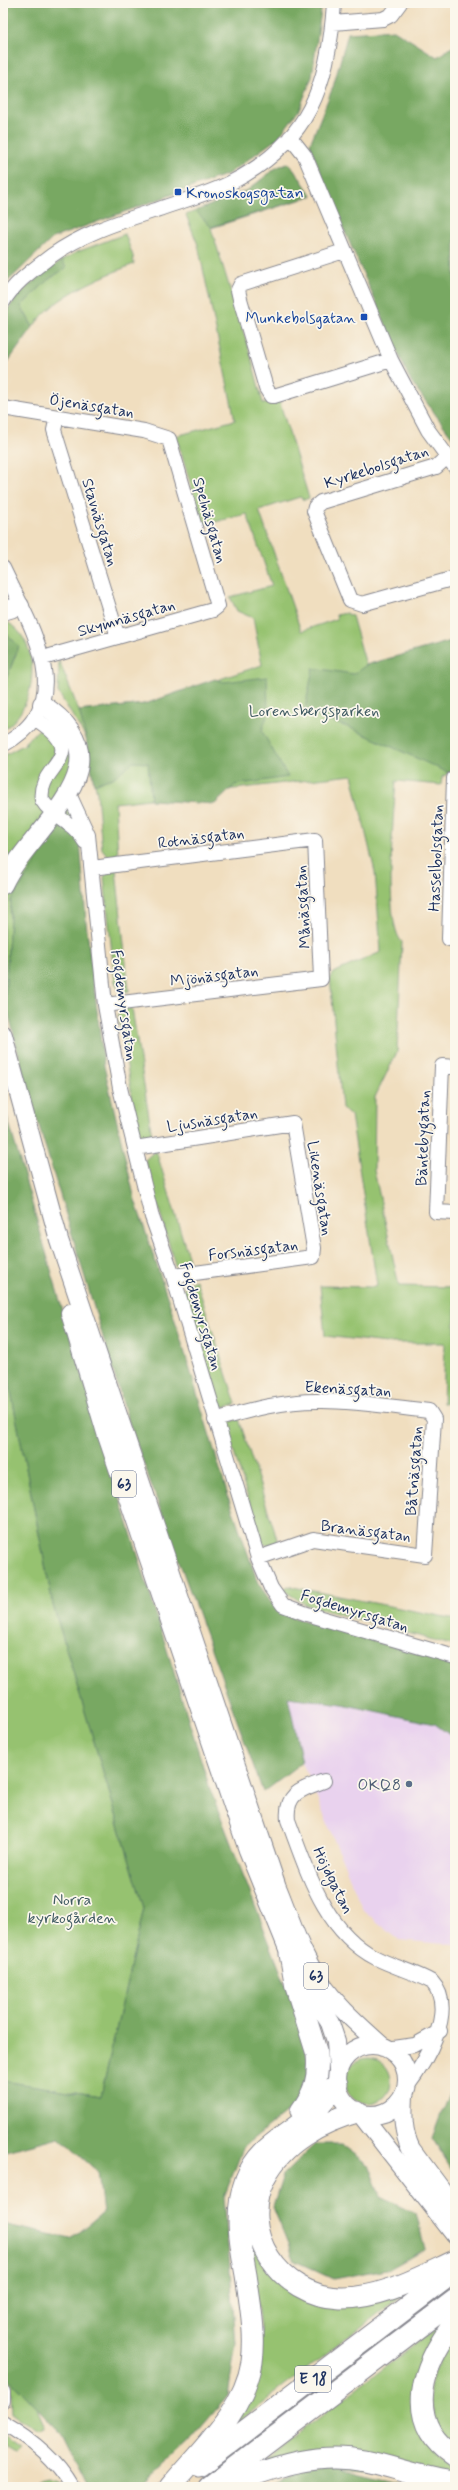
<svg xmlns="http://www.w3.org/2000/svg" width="458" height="2490" font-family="Mynerve,sans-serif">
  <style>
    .built { fill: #e9d2ee }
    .green { fill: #96c270; stroke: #587867 }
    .forest { fill: #78a862; stroke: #4a6c60 }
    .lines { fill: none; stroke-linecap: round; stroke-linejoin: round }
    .minor-casing { stroke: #86868e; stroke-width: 16 }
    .major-casing { stroke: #86868e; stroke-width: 20 }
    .highway-casing { stroke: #86868e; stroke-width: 23 }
    .minor { stroke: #fff; stroke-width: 14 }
    .major { stroke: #fff; stroke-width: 18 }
    .highway { stroke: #fff; stroke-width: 21 }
    .transit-dot { fill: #1a4fb4; stroke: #fbf7ec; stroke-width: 1.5 }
    .service-dot { fill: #5c6f8a; stroke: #fbf7ec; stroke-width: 1.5 }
    .labels { text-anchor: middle; stroke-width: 3.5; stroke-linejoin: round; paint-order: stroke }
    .shield { fill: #fbf7ec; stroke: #5e6b89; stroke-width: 1 }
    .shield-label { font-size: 15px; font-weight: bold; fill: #1b2f5e }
    .transit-label { font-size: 16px; fill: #164399; stroke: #fbf7ec; text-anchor: start }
    .street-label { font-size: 16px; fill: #1b2f5e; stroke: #fbf7ec }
    .park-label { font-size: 16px; fill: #405b63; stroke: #fbf7ec }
    .service-label { font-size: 16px; fill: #4e5e75; stroke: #fbf7ec; text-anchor: end }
  </style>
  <rect width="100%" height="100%" fill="#fbf7ec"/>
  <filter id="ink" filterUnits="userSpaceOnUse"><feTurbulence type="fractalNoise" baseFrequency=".025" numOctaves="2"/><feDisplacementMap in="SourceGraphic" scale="8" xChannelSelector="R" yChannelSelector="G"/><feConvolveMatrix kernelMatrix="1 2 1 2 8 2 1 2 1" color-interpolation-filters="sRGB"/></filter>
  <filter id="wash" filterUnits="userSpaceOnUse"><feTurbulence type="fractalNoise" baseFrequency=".012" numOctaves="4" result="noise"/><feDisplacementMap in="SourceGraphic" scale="16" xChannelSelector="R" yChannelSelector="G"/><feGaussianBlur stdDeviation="0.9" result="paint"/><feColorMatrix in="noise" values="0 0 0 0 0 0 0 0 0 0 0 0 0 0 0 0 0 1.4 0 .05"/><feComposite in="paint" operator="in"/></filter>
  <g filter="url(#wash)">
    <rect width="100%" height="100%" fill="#f0debf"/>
    <path class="built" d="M288 1697 342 1704 435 1724 455 1739V1945L399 1940 363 1910 302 1762Z"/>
    <path class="green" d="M287 163 293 168 312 196 211 228 250 353 263 403 279 400 309 498 304 500 300 497 259 510 301 631 337 619 336 615 346 613 352 616 366 665 455 640 449 773 442 777 441 785 396 781C394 811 383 923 402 942L397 1052 375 1097 374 1170 399 1286 455 1287V1404L443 1403 445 1343H387L325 1336 320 1286 371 1287 377 1285 351 1115 342 1108 330 977 333 973 381 952 375 872 352 775 115 803 118 855 108 856 102 849 97 793 86 738 58 692 59 660 79 711 145 704 262 665 253 618 237 611 230 597 272 586 247 514 203 525 176 436 235 420 198 245 186 215 248 190 276 168Z
      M125 234 133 256 134 264C99 278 55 295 33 327L21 306 49 279 65 268 62 260 77 252Z
      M3 620C44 638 39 708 3 730V687L19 646 3 630Z
      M49 728 68 738 73 762 80 839 11 900 5 999 3 990V756L27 743H24L38 730Z
      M116 870 129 991 120 992 115 982 104 877 108 872Z
      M132 1008 152 1136H143L138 1131 118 1014 122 1010Z
      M156 1150 191 1266 179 1268 175 1265 145 1160Z
      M196 1280 236 1404 224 1407 219 1404 183 1291 186 1284Z
      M3 1351 53 1605 144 1908 101 2096 3 2081Z
      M239 1419 278 1542 267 1545 262 1543 226 1427 229 1422Z
      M288 1586 455 1619V1646L306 1605 283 1590Z
      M345 2081a23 23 0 1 1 46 0a23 23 0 1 1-46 0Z
      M249 2238 269 2274 295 2296 409 2290 233 2426 260 2377 261 2327Z
      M441 2325 418 2370 438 2454 455 2470V2475L426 2470 257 2464Z
      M455 2339V2445C440 2435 428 2406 430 2388 432 2370 445 2352 455 2339Z
      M5 2375 36 2406 45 2427 39 2431 12 2414 11 2392Z
      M3 2435 20 2447 15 2452 3 2445Z
      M48 2479 58 2482 61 2487H35L40 2481Z"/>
    <path class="forest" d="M3 3H322L312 77 299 110 278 138 228 174 53 238 3 286Z
      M394 30 437 57 455 45V441L410 380 327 191 310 144 333 87 348 33Z
      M287 163 293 168 312 196 211 227 196 211 248 190 276 168Z
      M62 260 66 268 49 279 21 306 33 327 5 366H3C3 355 0 329 3 319 13 294 41 275 62 260Z
      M3 630 19 646 3 687Z
      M455 640V774L449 773 348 727 304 713 313 668 354 674 366 665Z
      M267 677 268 713 262 731 288 777 235 785 215 804 151 800 148 763 133 762 113 778 94 784 86 738 79 711 145 704 215 679 224 682Z
      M60 825 80 839 86 922 104 1066 135 1200 173 1314 228 1496 258 1583 274 1606 292 1617 455 1665V1739L435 1724 342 1704 288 1697 302 1762 263 1792 129 1423 24 1076 5 999 11 900Z
      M3 1102 68 1329 210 1789 303 2030 310 2074 293 2107 244 2146 224 2197 236 2343 228 2396 191 2439 139 2487H88L61 2433 3 2372V2219L7 2225 71 2239 103 2213 98 2172 59 2137 3 2152V2081L101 2096 144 1908 53 1605 3 1351Z
      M455 2077V2174L432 2138Z
      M315 2144H341L368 2164 380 2196 416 2213 425 2249 391 2268 334 2279 295 2261 273 2207 283 2175Z
      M334 2467 420 2485 431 2487H260C286 2470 304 2468 334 2467Z"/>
  </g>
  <g filter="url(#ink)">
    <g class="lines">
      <defs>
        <path id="minor" d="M333 23 383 19 391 15 400 3
          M290 137 305 156 391 360 428 430 455 467
          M344 251 241 284 238 290 240 299 266 388 271 396H274L391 360
          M3 302C14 283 34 269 51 256 83 233 119 222 156 210 181 201 209 194 232 182 309 142 329 85 334 3
          M3 408 144 431 169 439 218 606 213 610 43 658
          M57 417 54 430 118 637
          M447 457 436 467 321 502 315 507 314 511 350 600 362 604 455 578
          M3 568C30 626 82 702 3 745
          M34 718C96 757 36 764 42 800 53 818 75 823 85 842
          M454 778 449 939H455
          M69 794 88 835 105 1005 120 1088 152 1217 173 1276 258 1558 271 1588 283 1605 307 1614 455 1657
          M92 868 315 840 321 979 105 1005
          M455 1067 442 1066 436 1212 455 1213
          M135 1148 293 1123 314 1248 313 1257 173 1276
          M215 1420C249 1410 285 1400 322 1401 357 1401 394 1407 429 1411L434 1419 425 1555 313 1539 258 1558
          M324 1781C303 1789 285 1792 288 1820 307 1870 324 1931 376 1958 394 1967 414 1972 432 1982 458 2010 425 2063 406 2088
          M387 2049 415 2045 440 2031
          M3 2392V2401
          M3 2423C31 2439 56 2459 72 2487"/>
        <path id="major" d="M3 611 20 606
          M3 885C31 824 134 765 42 704
          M3 1035 59 1240 277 1887C290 1918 300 1953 319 1980 336 2006 360 2026 383 2047
          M70 1313 106 1433 248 1850 290 1954 302 1979 330 2023 336 2041 338 2069
          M337 2080a35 35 0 1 1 70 0a35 35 0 1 1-70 0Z
          M404 2095C403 2114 402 2131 411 2149L455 2208
          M360 2113 455 2235"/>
        <path id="highway" d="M290 1954 296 1987 317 2054C319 2078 315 2092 301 2111
          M357 2112C321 2122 283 2142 265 2177 236 2232 280 2296 340 2298 380 2299 420 2277 455 2261
          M455 2322C423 2364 401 2421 455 2457
          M199 2466 455 2271
          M170 2487C201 2450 244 2412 252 2362 256 2334 250 2303 246 2275 240 2243 234 2211 246 2179 259 2146 285 2138 309 2116 319 2107 328 2095 337 2084
          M209 2487 455 2300
          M220 2487C267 2470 314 2450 365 2461 395 2467 424 2479 455 2482"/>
      </defs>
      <use href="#minor" class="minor-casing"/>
      <use href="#major" class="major-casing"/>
      <use href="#highway" class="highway-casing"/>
      <use href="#minor" class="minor"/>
      <use href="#major" class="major"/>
      <use href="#highway" class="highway"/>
    </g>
  </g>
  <g class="transit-dot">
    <rect x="174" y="188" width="8" height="8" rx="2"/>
    <rect x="360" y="313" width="8" height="8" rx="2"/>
  </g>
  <circle class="service-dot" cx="409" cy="1784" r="4"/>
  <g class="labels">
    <g class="shield">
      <rect x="112" y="1471" width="24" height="26" rx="3"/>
      <rect x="304" y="1963" width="24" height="26" rx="3"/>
      <rect x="295" y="2366" width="36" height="26" rx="3"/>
    </g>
    <g class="shield-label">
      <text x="124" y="1489">63</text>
      <text x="316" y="1981">63</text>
      <text x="313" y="2384">E 18</text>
    </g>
    <g class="transit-label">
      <text x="186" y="198">Kronoskogsgatan</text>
      <text x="356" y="323" text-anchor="end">Munkebolsgatan</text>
    </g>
    <g class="street-label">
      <text transform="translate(92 405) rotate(9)" y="6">Öjenäsgatan</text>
      <text transform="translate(376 466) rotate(-18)" y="6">Kyrkebolsgatan</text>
      <text transform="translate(211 520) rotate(74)" y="6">Spelnäsgatan</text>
      <text transform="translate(101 522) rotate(73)" y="6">Stavnäsgatan</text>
      <text transform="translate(126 617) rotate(-16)" y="6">Skymnäsgatan</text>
      <text transform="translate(201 837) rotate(-7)" y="6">Rotnäsgatan</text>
      <text transform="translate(435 858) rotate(-88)" y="6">Hasselbolsgatan</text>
      <text transform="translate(302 907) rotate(-93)" y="6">Månäsgatan</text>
      <text transform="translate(214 975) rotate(-7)" y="6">Mjönäsgatan</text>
      <text transform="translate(125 1005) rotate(82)" y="6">Fogdemyrsgatan</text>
      <text transform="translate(212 1119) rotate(-9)" y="6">Ljusnäsgatan</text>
      <text transform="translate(422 1138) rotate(-88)" y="6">Bäntebygatan</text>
      <text transform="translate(321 1188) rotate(81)" y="6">Likenäsgatan</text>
      <text transform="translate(253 1249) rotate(-7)" y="6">Forsnäsgatan</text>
      <text transform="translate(202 1316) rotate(73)" y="6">Fogdemyrsgatan</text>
      <text transform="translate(348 1388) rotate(3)" y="6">Ekenäsgatan</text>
      <text transform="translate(413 1471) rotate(-86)" y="6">Båtnäsgatan</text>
      <text transform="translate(366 1530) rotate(7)" y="6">Branäsgatan</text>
      <text transform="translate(355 1610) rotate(17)" y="6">Fogdemyrsgatan</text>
      <text transform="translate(334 1880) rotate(64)" y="6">Höjdgatan</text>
    </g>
    <g class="park-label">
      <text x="314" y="716">Lorensbergsparken</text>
      <text x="72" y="1905">Norra<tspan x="72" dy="18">kyrkogården</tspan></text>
    </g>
    <g class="service-label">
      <text x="401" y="1790">OKQ8</text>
    </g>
  </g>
  <rect width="458" height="2490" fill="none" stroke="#fbf7ec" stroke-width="16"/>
</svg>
